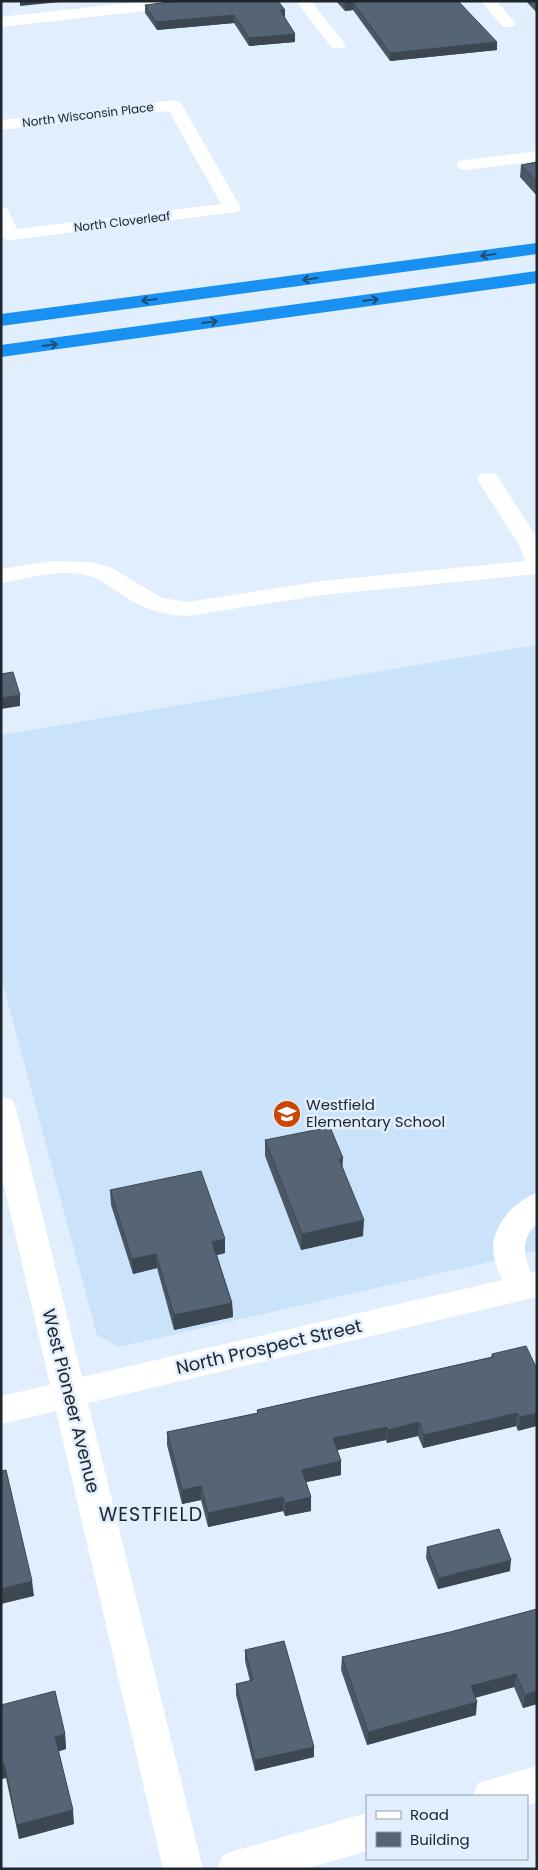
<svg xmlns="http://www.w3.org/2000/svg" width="538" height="1870" font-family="Poppins,sans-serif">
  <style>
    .built { fill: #cbe2fb }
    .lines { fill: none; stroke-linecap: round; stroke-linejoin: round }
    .minor { fill: #fff; fill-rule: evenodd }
    .highway { fill: #1891f3; fill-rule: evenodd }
    .wall { fill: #4a5765 }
    .shaded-wall { fill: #3c4752 }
    .building { fill: #566575; stroke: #3c4752 }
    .oneway { stroke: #1d4b72 }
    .labels { text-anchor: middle; stroke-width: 5; stroke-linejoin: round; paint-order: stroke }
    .far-street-label { font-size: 12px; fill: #20262d; stroke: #e0eefd }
    .poi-label { font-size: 15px; fill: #20262d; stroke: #e0eefd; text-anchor: start }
    .near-street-label { font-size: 18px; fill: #20262d; stroke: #e0eefd }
    .near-neighbourhood-label { font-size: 19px; letter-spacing: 1px; fill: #20262d; stroke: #e0eefd }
  </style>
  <rect width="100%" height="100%" fill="#e0eefd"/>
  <path class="built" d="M537 645V1251L119 1347 97 1335 1 977V735Z"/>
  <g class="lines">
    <path class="minor" d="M147 1H197L195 4 190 6 1 27V17Z
      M296 1H311L346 45 344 48H332Z
      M481 1H496L516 24 513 27H503Z
      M174 100 180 102 182 105 241 208 238 212 11 240 5 239 1 233V207L7 208 17 229 221 204 169 111 1 130V120Z
      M537 151V161L465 170 459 169 456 165 459 161 465 160Z
      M488 473 496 474 537 538V574L322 595 188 616C164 615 142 609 123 595 112 589 101 579 89 576 62 568 29 578 1 583V569L52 561 90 562 112 568 162 598 188 602 322 581 525 561 519 545 477 479 480 474Z
      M1 1097 12 1100 16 1108 82 1377 502 1280C497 1269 493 1257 493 1245 495 1223 516 1200 537 1193V1223C521 1240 523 1252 531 1273L537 1271V1297L88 1403 203 1869H163L56 1411 1 1424V1396L50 1385 1 1173Z
      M537 1766V1802L527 1805V1796H473L478 1783Z
      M367 1813V1851L305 1869H217L223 1855 237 1850Z"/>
    <path class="highway" d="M537 243V254L1 326V314Z
      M537 271V283L1 357V345Z"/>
  </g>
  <path class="wall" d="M336 1H458L497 50 390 61 353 10 345 11Z
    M526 1H537V13Z
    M145 5 285 18 295 34V42L249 46 234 23 157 30 145 13Z
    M537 162V196L520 177 521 165Z
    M265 1140 363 1236 301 1250 265 1156Z
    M110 1190 225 1239V1253L217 1255 232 1303 233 1317 174 1330 157 1268 133 1274 111 1205Z
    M492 1354 537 1369 518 1431 516 1426 423 1448 418 1436 387 1443 386 1440 337 1450 341 1475 306 1482 311 1511 285 1516 283 1511 208 1527 201 1500 182 1504 167 1445V1432L257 1413V1410L491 1357Z
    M427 1547 510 1571 438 1589 426 1558Z
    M537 1609V1704L523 1708 514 1687 475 1698 476 1715 367 1745 341 1670 342 1657 450 1632Z
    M245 1650 314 1747V1757L255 1771 236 1695V1684L250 1681 245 1661Z
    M1 1705 65 1734 66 1749 58 1751 74 1824 19 1839 6 1778 1 1779Z"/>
  <path class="shaded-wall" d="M20 1H70L20 6Z
    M353 2V10L345 11V3Z
    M280 10H285V18Z
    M234 15V23L157 30 156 22Z
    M295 34V42L249 46V38Z
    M497 42V50L390 61V53Z
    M20 695V706L1 709V698Z
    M343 1158 342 1174 339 1159Z
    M364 1220 363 1236 301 1250 302 1234Z
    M225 1239V1253L213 1256 212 1242Z
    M156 1254 157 1268 133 1274 132 1259Z
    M232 1303 233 1317 174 1330V1315Z
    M517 1413 516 1426 423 1448 424 1435Z
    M537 1413V1426L518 1431 520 1417Z
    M419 1422 418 1436 387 1443 388 1430Z
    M387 1427 386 1440 333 1451V1438Z
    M341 1461V1475L302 1483V1470Z
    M201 1486V1500L182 1504V1490Z
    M283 1497V1511L208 1527V1513Z
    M311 1497V1511L285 1516V1503Z
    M511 1560 510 1571 438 1589 439 1578Z
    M32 1581 34 1596 1 1604V1589Z
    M516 1674 514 1687 470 1699 471 1686Z
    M537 1691V1704L523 1708 525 1695Z
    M477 1702 476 1715 367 1745 368 1732Z
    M65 1734 66 1749 57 1752 55 1737Z
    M314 1747V1757L255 1771V1760Z
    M4 1763 6 1778 1 1779V1764Z
    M73 1810 74 1824 19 1839 17 1825Z"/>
  <path class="building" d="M178 1H278L285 10H280L295 34 249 38 234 15 156 22 145 5Z
    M343 1H458L497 42 390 53 353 2 345 3Z
    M537 162V182L521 165Z
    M13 672 20 695 1 698V674Z
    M330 1127 343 1158 339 1159 364 1220 302 1234 265 1140Z
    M201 1171 225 1239 212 1242 232 1303 174 1315 156 1254 132 1259 110 1190Z
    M526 1346 537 1369V1413L520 1417 517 1413 424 1435 419 1422 388 1430 387 1427 333 1438 341 1461 302 1470 311 1497 285 1503 283 1497 208 1513 201 1486 182 1490 167 1432 258 1413 257 1410 493 1357 492 1354Z
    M6 1470 32 1581 1 1589V1471Z
    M499 1529 511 1560 439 1578 427 1547Z
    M537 1609V1691L525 1695 516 1674 471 1686 477 1702 368 1732 342 1657 450 1632Z
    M284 1641 314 1747 255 1760 236 1684 253 1680 245 1650Z
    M55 1691 65 1734 55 1737 73 1810 17 1825 4 1763 1 1764V1705Z"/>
  <defs><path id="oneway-shaft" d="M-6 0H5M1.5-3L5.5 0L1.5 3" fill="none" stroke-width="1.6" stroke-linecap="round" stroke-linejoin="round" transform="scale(1.25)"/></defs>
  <g class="oneway">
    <use href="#oneway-shaft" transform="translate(488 255) rotate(172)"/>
    <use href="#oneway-shaft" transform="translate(310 279) rotate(172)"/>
    <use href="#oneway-shaft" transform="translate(149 300) rotate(172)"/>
    <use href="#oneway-shaft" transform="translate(371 300) rotate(-8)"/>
    <use href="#oneway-shaft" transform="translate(210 322) rotate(-8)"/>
    <use href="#oneway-shaft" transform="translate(50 345) rotate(-8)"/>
  </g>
  <defs>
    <symbol id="school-disc" viewBox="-11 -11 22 22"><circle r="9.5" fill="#cb4600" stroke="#e0eefd"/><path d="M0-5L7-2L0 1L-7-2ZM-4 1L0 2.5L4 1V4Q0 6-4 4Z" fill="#fff"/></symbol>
  </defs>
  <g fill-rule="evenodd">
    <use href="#school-disc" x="271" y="1098" width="32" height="32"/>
  </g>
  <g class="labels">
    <g class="far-street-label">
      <text transform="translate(88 115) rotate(-7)" y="4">North Wisconsin Place</text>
      <text transform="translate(122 222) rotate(-7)" y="4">North Cloverleaf</text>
    </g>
    <g class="poi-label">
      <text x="306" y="1110">Westfield<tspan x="306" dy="17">Elementary School</tspan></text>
    </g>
    <g class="near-street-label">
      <text transform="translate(269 1347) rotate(-13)" y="6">North Prospect Street</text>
      <text transform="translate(71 1401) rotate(76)" y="6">West Pioneer Avenue</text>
    </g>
    <g class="near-neighbourhood-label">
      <text x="151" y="1521">WESTFIELD</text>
    </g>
  </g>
  <rect width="538" height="1870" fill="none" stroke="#20262d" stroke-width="5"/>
  <rect x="366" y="1795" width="162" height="65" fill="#e0eefd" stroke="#939eaa"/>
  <rect x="376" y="1811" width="25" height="8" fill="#ffffff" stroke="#939eaa"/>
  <text x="410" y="1820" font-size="15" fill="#20262d">Road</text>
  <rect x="376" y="1832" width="25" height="15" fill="#566575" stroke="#939eaa"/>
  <text x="410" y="1845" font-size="15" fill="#20262d">Building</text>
</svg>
